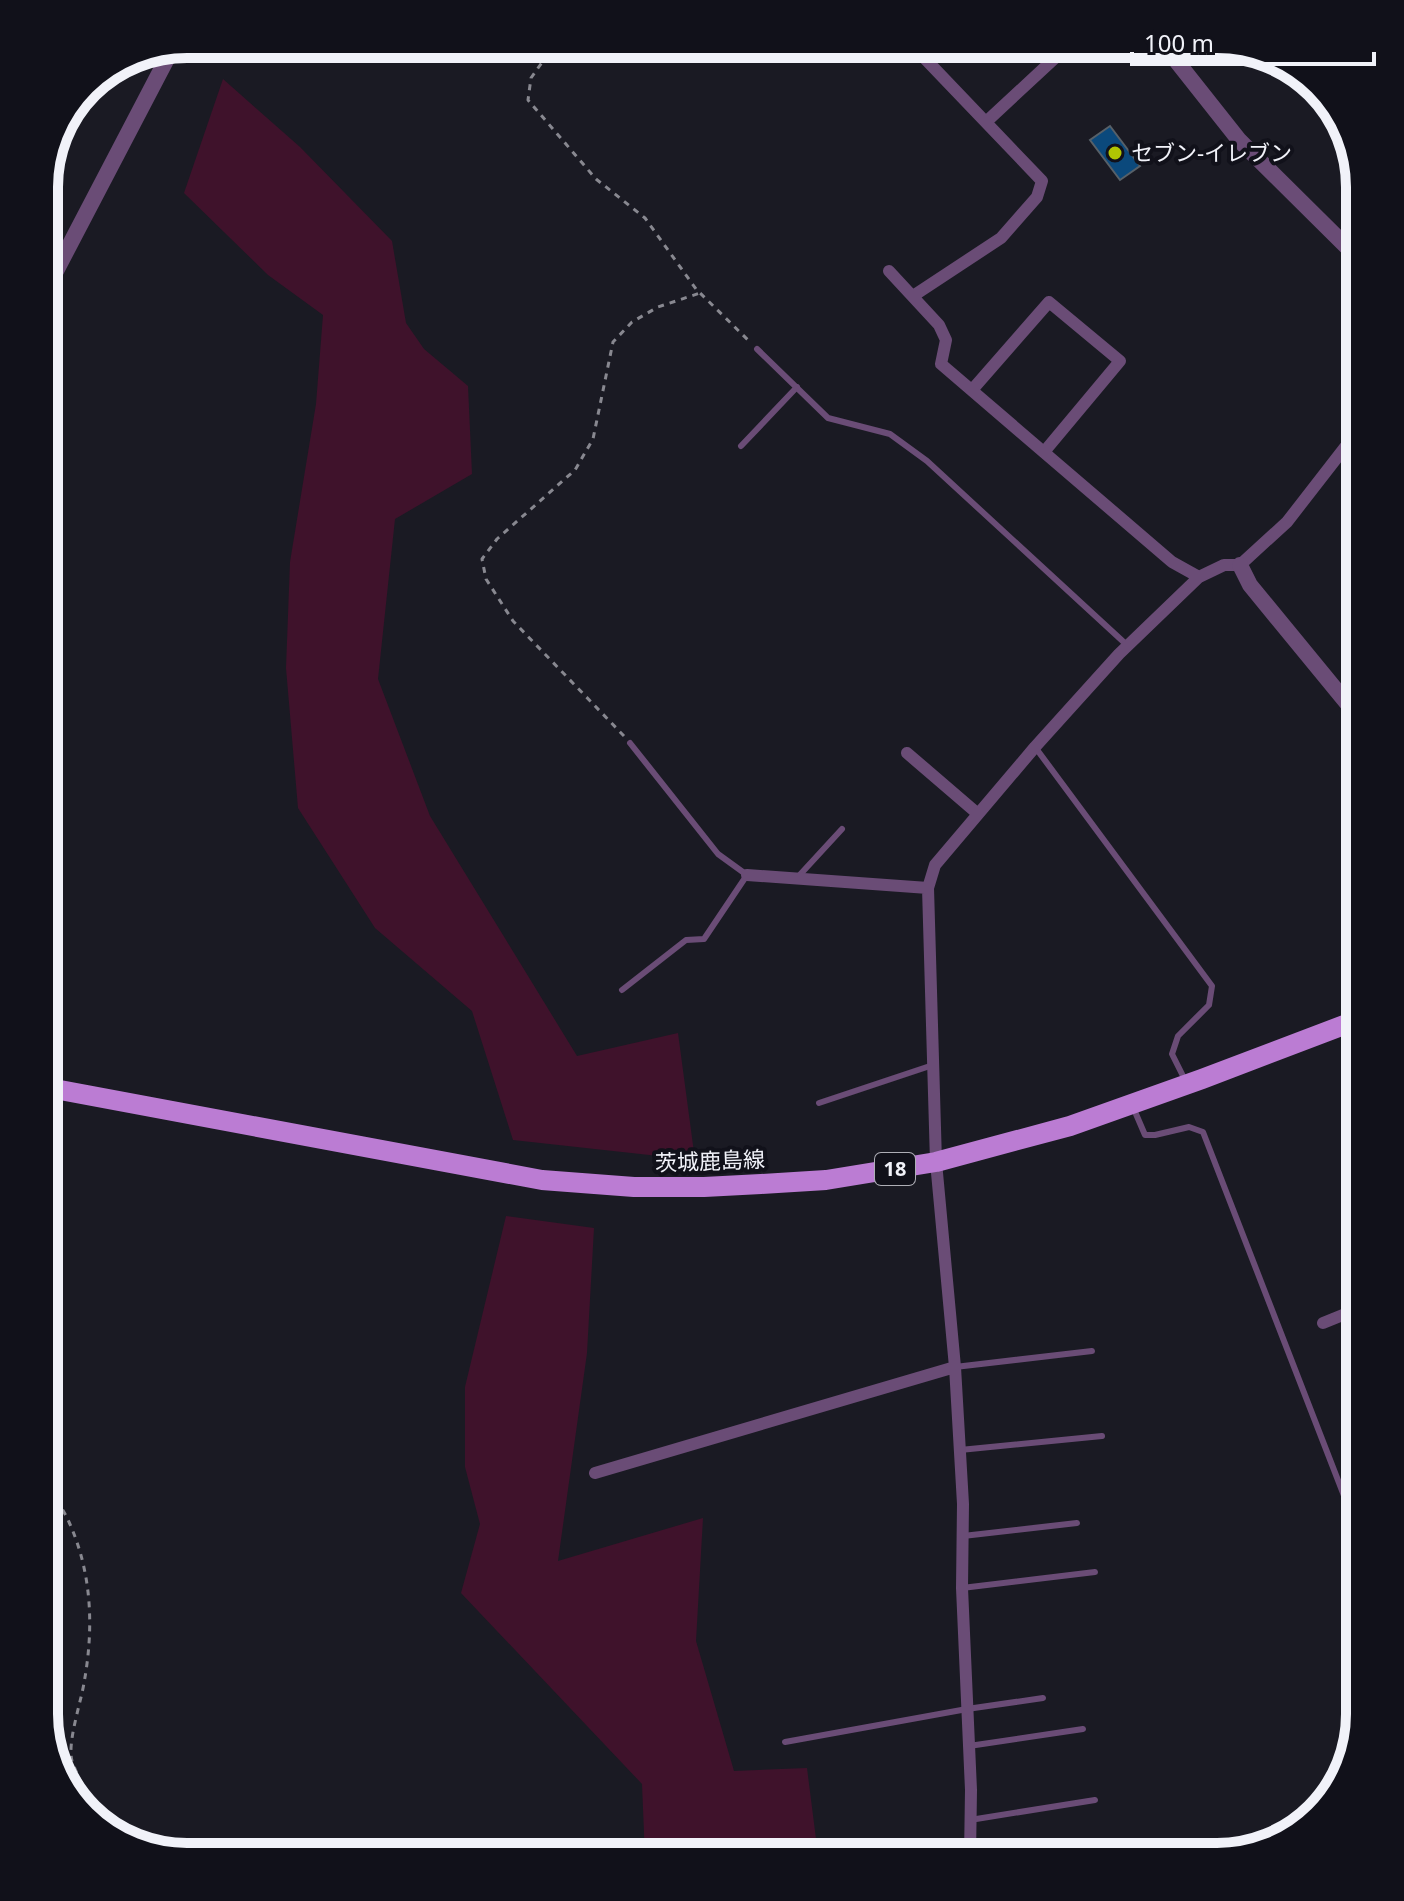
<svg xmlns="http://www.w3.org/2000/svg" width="1404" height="1901" font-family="'Noto Sans','Noto Sans JP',sans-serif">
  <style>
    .green { fill: #3f122b }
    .building { fill: #0b497c; stroke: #576068; stroke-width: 2 }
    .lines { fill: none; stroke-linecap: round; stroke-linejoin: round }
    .path { stroke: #888890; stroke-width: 3; stroke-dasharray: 6 6; stroke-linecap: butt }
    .service { stroke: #6a4c76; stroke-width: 6 }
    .minor { stroke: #6a4c76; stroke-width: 12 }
    .tertiary { stroke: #6a4c76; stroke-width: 16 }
    .primary { stroke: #bb7cd3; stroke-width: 20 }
    .poi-dot { fill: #b0c503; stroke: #11111a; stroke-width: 3 }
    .labels { text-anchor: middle; stroke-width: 8; stroke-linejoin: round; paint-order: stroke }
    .shield { fill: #11111a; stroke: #aeaeb6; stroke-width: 2 }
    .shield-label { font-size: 20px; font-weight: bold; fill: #f1f2f9 }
    .poi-label { font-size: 22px; fill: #f1f2f9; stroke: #11111a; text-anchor: start }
    .street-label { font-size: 22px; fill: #f1f2f9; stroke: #11111a }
    .rim { fill: none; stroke: #f1f2f9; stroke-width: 10 }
  </style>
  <rect width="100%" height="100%" fill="#1a1a23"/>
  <path class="green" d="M223 79 300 147 392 241 406 323 424 349 468 386 472 474 395 519 378 679 430 816 577 1056 678 1033 695 1160 513 1140 472 1011 375 928 298 808 286 668 290 562 316 404 323 315 268 275 184 193Z
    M506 1216 594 1228 587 1353 558 1561 703 1518 696 1641 734 1771 807 1768 816 1839 813 1857H645L642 1784 461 1593 480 1524 465 1467V1387Z"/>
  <path class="building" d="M1110 126 1140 166 1120 180 1090 140Z"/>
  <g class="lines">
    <path class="path" d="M555 44 531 78 528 100 596 179 645 218 696 289 749 341
      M624 736 513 621 486 579 482 559 497 539 575 470 593 439 613 342 632 322 658 307 700 293
      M44 1479C52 1493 62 1507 69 1522 92 1573 94 1628 84 1683 81 1702 67 1743 72 1761 81 1787 99 1812 113 1836"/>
    <path class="service" d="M757 349 828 418 890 434 927 461 1128 646
      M741 446 797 387
      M1035 747 1212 986 1209 1005 1178 1036 1172 1054 1185 1080
      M796 879 842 829
      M622 990 686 940 704 939 747 875 718 854 630 743
      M819 1103 933 1065
      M1133 1107 1145 1135H1155L1189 1127 1203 1132 1360 1537
      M955 1367 1092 1351
      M960 1450 1102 1436
      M963 1536 1077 1523
      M962 1588 1095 1572
      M785 1742 967 1709 1043 1698
      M969 1746 1083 1729
      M970 1820 1095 1800"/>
    <path class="minor" d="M911 44 1042 181 1037 197 1001 238 913 296
      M986 122 1070 44
      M889 271 939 325 946 340 941 364 1172 562 1199 577
      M972 390 1049 302 1120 361 1044 452
      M907 753 978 814
      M747 875 928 888
      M1323 1323 1360 1308
      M595 1473 955 1367
      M970 1857 971 1790 962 1588 963 1504 955 1367 936 1162 928 888 935 865 1035 747 1119 654 1199 577 1224 565H1240L1287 522 1360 428"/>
    <path class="tertiary" d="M1163 44 1239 140 1360 260
      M44 294 172 49
      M1240 565 1250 585 1360 719"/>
    <path class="primary" d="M44 1087 542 1180 634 1187H704L761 1184 826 1180 936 1162 1070 1126 1202 1079 1360 1019"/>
  </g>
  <circle class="poi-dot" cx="1115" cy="153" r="8"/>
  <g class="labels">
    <rect class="shield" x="875" y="1153" width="40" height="32" rx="6"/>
    <g class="shield-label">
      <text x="895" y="1176">18</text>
    </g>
    <g class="poi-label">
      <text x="1131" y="161">セブン-イレブン</text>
    </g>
    <g class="street-label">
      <text transform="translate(710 1161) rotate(-2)" y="8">茨城鹿島線</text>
    </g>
  </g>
  <path d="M0 0H1404V1901H0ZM187 58H1217A129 129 0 0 1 1346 187V1714A129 129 0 0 1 1217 1843H187A129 129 0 0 1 58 1714V187A129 129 0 0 1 187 58Z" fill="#11111a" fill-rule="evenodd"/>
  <path class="rim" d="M187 58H1217A129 129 0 0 1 1346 187V1714A129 129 0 0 1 1217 1843H187A129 129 0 0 1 58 1714V187A129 129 0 0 1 187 58Z"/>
  <path d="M1132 52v12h242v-12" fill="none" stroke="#f1f2f9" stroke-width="4"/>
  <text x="1144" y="52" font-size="24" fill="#f1f2f9" stroke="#11111a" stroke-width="6" paint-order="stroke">100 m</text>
</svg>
